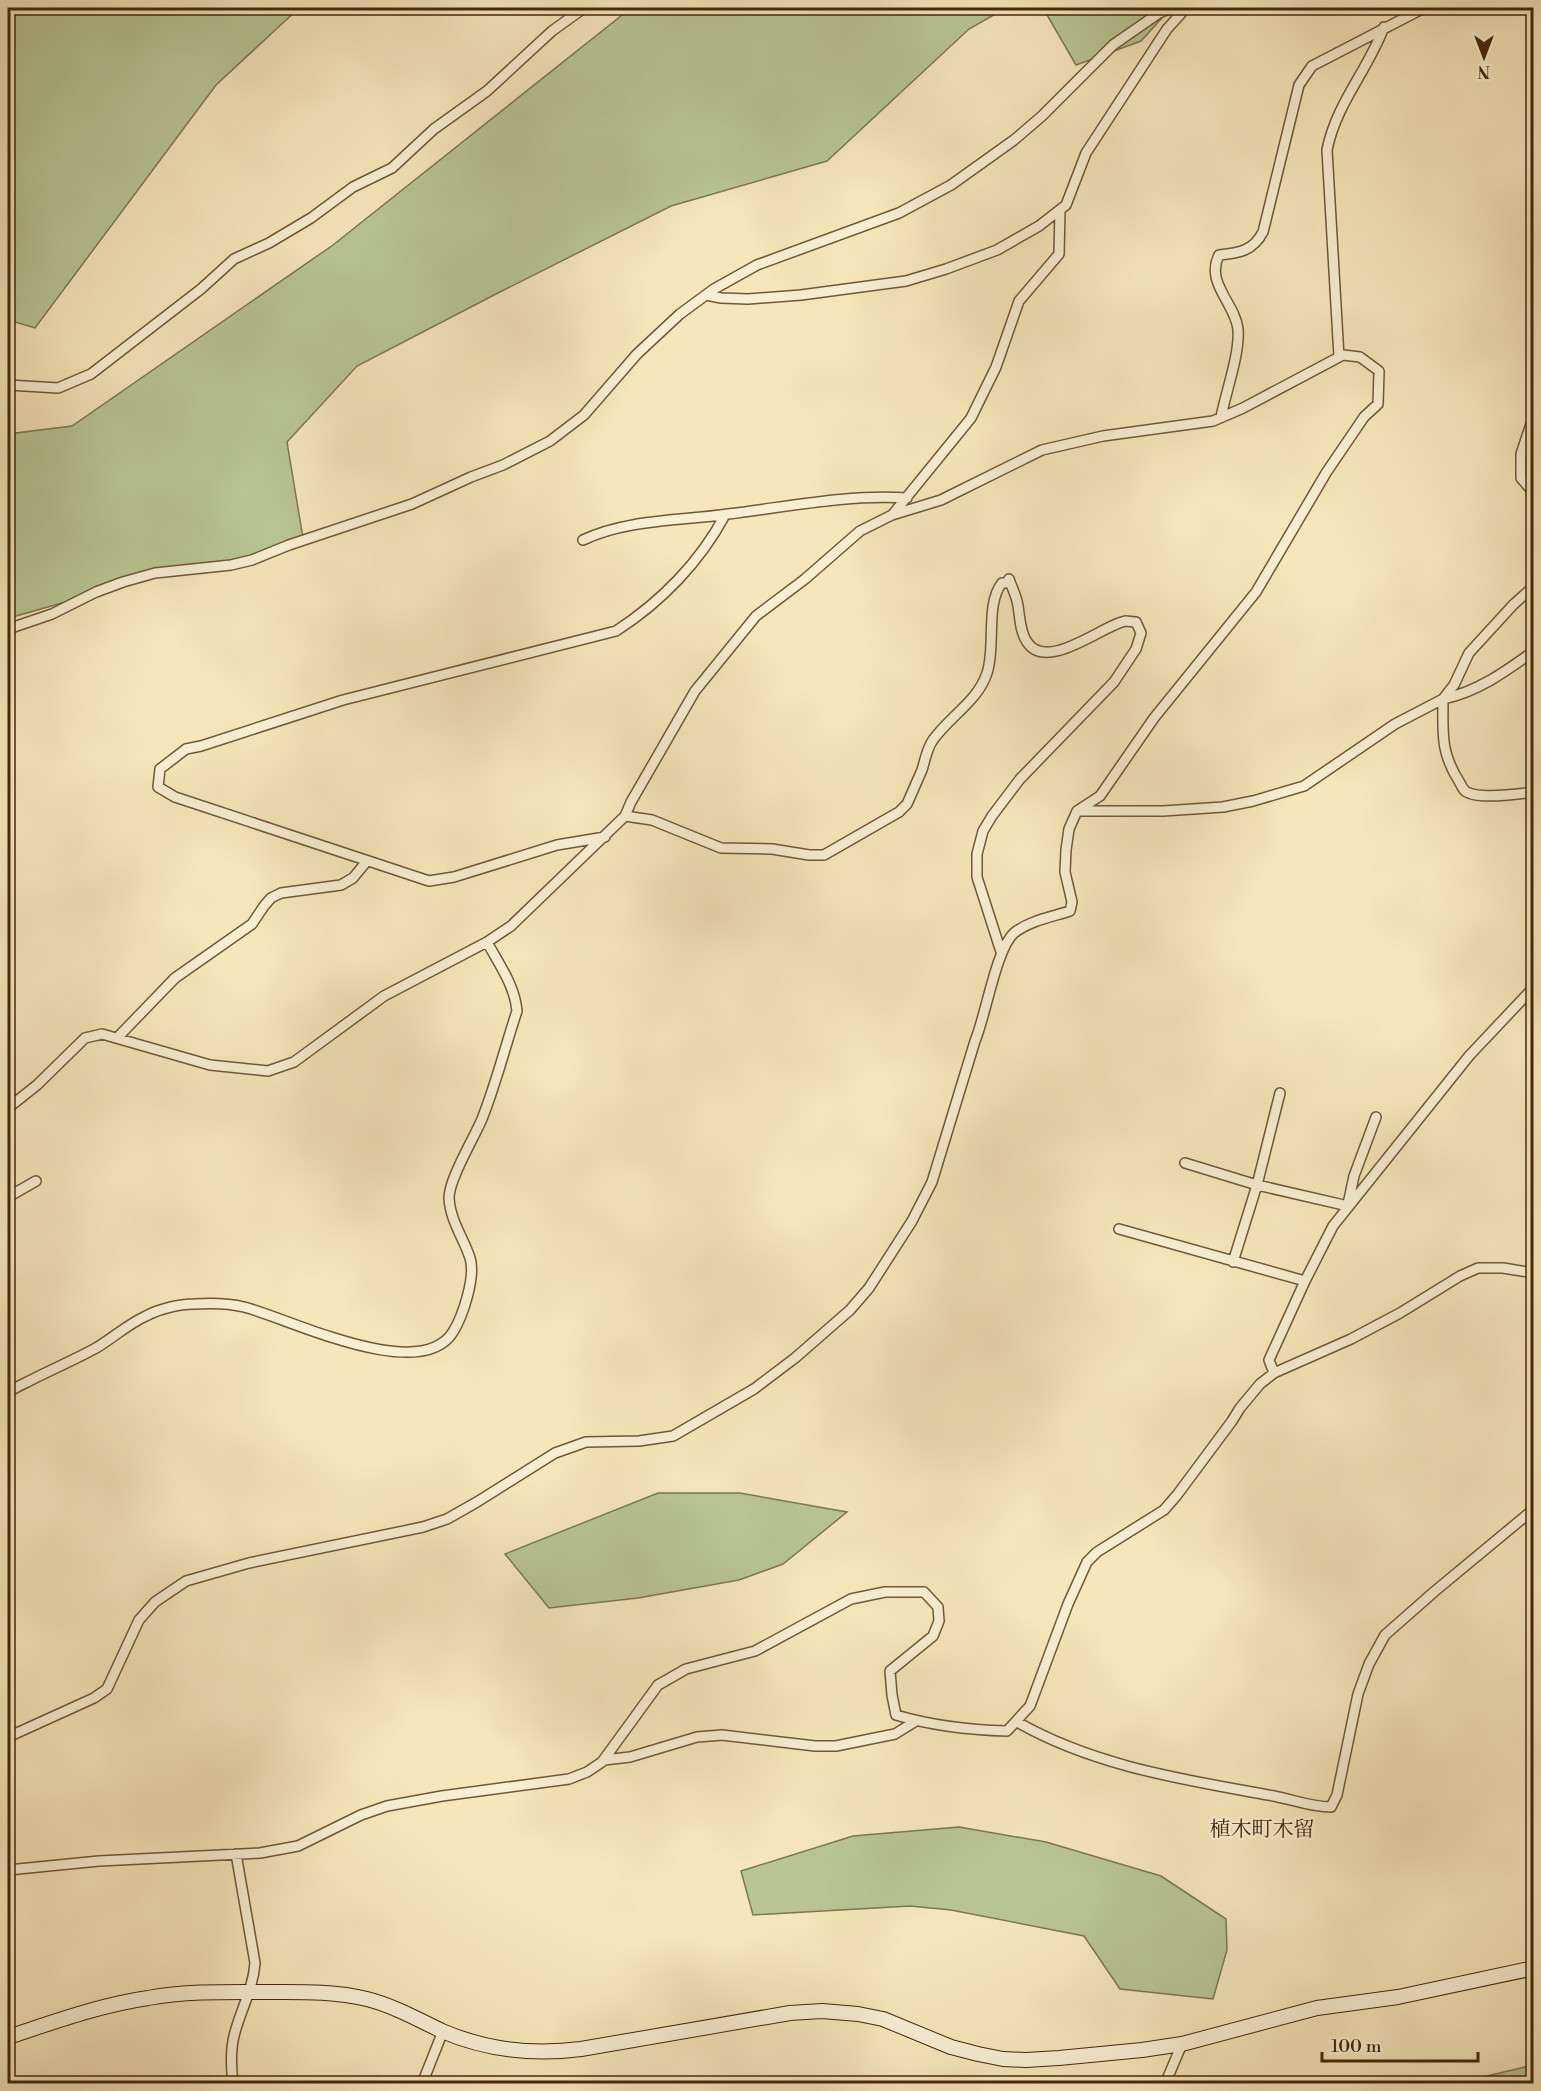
<svg xmlns="http://www.w3.org/2000/svg" width="1541" height="2091" font-family="'Libre Bodoni','Noto Serif JP',serif">
  <style>
    .green { fill: #b8c693; stroke: #7e7650; stroke-width: 1.5 }
    .lines { fill: none; stroke-linecap: round; stroke-linejoin: round }
    .street-casing { stroke: #715738; stroke-width: 12 }
    .secondary-casing { stroke: #45270d; stroke-width: 16 }
    .street { stroke: #f8efd3; stroke-width: 9 }
    .secondary { stroke: #f8efd3; stroke-width: 14 }
    .labels { text-anchor: middle; stroke-width: 4.5; stroke-linejoin: round; paint-order: stroke }
    .quarter-label { font-size: 21px; fill: #45270d; stroke: #f8efd3 }
  </style>
  <rect width="100%" height="100%" fill="#f5e7bb"/>
  <filter id="stains"><feTurbulence type="fractalNoise" baseFrequency=".00333" numOctaves="4"/><feColorMatrix values="0 0 0 0 .2 0 0 0 0 .09 0 0 0 0 .02 0 0 0 .5 -.17"/></filter>
  <radialGradient id="worn" r=".72"><stop offset=".6" stop-color="#630" stop-opacity="0"/><stop offset="1" stop-color="#630" stop-opacity=".3"/></radialGradient>
  <path class="green" d="M8 8H299L216 85 35 328 8 320Z
    M631 8H1006L969 29 827 161 671 206 496 294 357 366 287 442 304 544 164 574 9 618 8 613V434L72 426 333 245Z
    M1043 8H1171L1141 41 1076 65Z
    M658 1493H740L847 1512 783 1564 739 1580 638 1598 549 1608 505 1554Z
    M959 1827 1046 1842 1161 1876 1226 1919 1227 1950 1213 1999 1120 1989 1084 1936 951 1910 910 1906 753 1915 741 1871 853 1836Z
    M1533 2065V2083H1475L1487 2076Z"/>
  <g class="lines">
    <defs>
      <path id="street" d="M706 295 721 298 748 299 801 295 906 281 946 269 997 250 1039 226 1066 205 1086 153 1167 29 1186 8
        M1339 357 1327 150C1336 104 1368 70 1384 27
        M8 385 58 388 91 374 201 289 234 259 269 243 311 218 353 187 392 168 434 129 487 91 552 31 584 8
        M1534 415 1521 454V478L1534 493
        M1221 417C1226 391 1240 354 1238 329 1235 303 1205 283 1219 255 1239 253 1253 251 1263 232L1299 85 1312 66 1424 8
        M893 514 971 418 996 367 1019 301 1059 254 1060 210
        M583 540C627 519 681 521 728 514 787 507 847 494 907 498
        M8 629 52 614 96 592 123 582 155 573 231 565 252 560 289 545 412 504 471 477 503 465 550 441 584 415 637 354 680 314 714 289 757 265 899 213 951 185 1014 140 1042 116 1113 45 1159 13 1172 8
        M1443 699C1443 733 1440 752 1460 783 1462 787 1464 792 1469 793 1483 799 1518 794 1534 792
        M1443 699C1477 692 1505 672 1534 651
        M1077 811H1163L1223 807 1253 801 1304 786 1395 724 1443 699 1454 685 1469 653 1513 605 1534 586
        M625 816 652 820 721 848 772 849 809 855H824L899 812 907 804C912 793 917 781 922 770 925 760 927 748 933 740 950 716 978 701 987 673 996 647 985 604 1002 583H1007L1009 579C1012 588 1017 597 1018 606 1020 618 1020 632 1027 642 1047 673 1104 624 1126 621 1129 621 1132 622 1136 622L1141 633 1136 649 1114 682 1020 779 992 816 983 831 977 854V877L1001 952
        M605 837 557 845 454 877 429 881 175 797 158 787 160 769 186 749 201 746 343 700 616 631C661 602 700 562 725 515
        M118 1037 175 978 252 924 264 906 271 898 281 893 341 885 353 878 367 861
        M8 1108 37 1085 85 1038 102 1034 210 1065 268 1071 294 1062 384 996 487 942 511 926 625 816 631 802 695 691 756 616 805 579 860 531 892 515 941 500 1042 450 1103 436 1213 421 1243 408 1343 355 1360 357 1379 371 1378 404 1364 417 1326 473 1256 592 1154 718 1100 796 1077 811 1069 829 1066 850 1065 872 1072 902 1070 911C1051 917 1029 921 1014 933 996 949 986 1015 975 1041L932 1182 912 1221 869 1288 850 1310 795 1358 754 1389 673 1436 639 1441 586 1442 555 1453 477 1502 447 1519 423 1527 249 1563 186 1581 155 1602 139 1620 107 1689 94 1698 8 1737
        M1185 1163 1257 1185 1348 1206
        M8 1197 36 1181
        M1348 1204 1354 1176 1376 1117
        M1119 1229 1305 1281
        M1233 1262 1257 1185 1280 1093
        M1274 1373 1269 1360 1305 1281 1333 1226 1469 1056 1534 987
        M8 1393C15 1387 26 1383 35 1378 55 1368 76 1359 96 1348 113 1338 128 1324 146 1316 159 1309 179 1304 194 1304 210 1303 228 1303 244 1307 288 1318 420 1385 453 1332 463 1316 476 1276 470 1258 464 1239 450 1220 449 1198 449 1179 474 1138 482 1119 496 1084 505 1047 517 1011 515 986 499 964 487 942
        M1017 1722C1094 1766 1181 1779 1268 1795 1289 1798 1309 1807 1331 1807L1337 1795 1358 1694 1369 1664 1385 1635 1435 1591 1534 1509
        M604 1760 630 1757 697 1737 722 1735 815 1746H836L895 1734 916 1721
        M8 1870 99 1861 260 1853 298 1846 361 1815 387 1806 442 1796 569 1779 587 1772 602 1762 658 1685 686 1669 755 1651 851 1599 885 1592H924L938 1607 939 1621 933 1636 890 1671 892 1695 896 1715C933 1726 969 1730 1007 1731L1030 1706 1068 1604 1087 1562 1097 1552 1164 1510 1177 1495 1232 1421 1240 1408 1260 1384 1274 1373 1351 1339 1400 1313 1460 1276 1478 1268H1503L1534 1273
        M233 2084C231 2067 230 2052 234 2036 240 2011 253 1990 255 1963L236 1854
        M422 2084 443 2031
        M1165 2084 1182 2044"/>
      <path id="secondary" d="M8 2037C54 2022 100 2005 148 1998 187 1991 228 1992 267 1992 301 1992 334 1991 367 1999 394 2006 417 2019 442 2031 486 2050 534 2055 581 2049L790 2013 822 2011 858 2014 883 2019 951 2047 978 2054 1003 2059 1026 2060 1059 2058 1142 2050 1182 2044 1317 2008 1398 1997 1534 1968"/>
    </defs>
    <use href="#street" class="street-casing"/>
    <use href="#secondary" class="secondary-casing"/>
    <use href="#street" class="street"/>
    <use href="#secondary" class="secondary"/>
  </g>
  <g class="labels">
    <g class="quarter-label">
      <text x="1262" y="1836">植木町木留</text>
    </g>
  </g>
  <rect width="1541" height="2091" fill="none" stroke="#f5e7bb" stroke-width="30"/>
  <rect x="9" y="9" width="1523" height="2073" fill="none" stroke="#45270d" stroke-width="3"/>
  <rect x="15" y="15" width="1511" height="2061" fill="none" stroke="#45270d" stroke-width="1.5"/>
  <g transform="translate(1484 57) rotate(180)" stroke="#f8efd3" stroke-width="4.5" paint-order="stroke">
  <path d="M0-4.5L10 22L0 15L-10 22Z" fill="#45270d"/>
  <text y="-9" font-size="16" font-weight="bold" text-anchor="middle" fill="#45270d">N</text>
  </g>
  <path d="M1322 2052v9h156v-9" fill="none" stroke="#45270d" stroke-width="3"/>
  <text x="1331" y="2052" font-size="18" fill="#45270d" stroke="#f8efd3" stroke-width="4.5" paint-order="stroke">100 m</text>
  <rect width="100%" height="100%" filter="url(#stains)"/>
  <rect width="100%" height="100%" fill="url(#worn)"/>
</svg>
